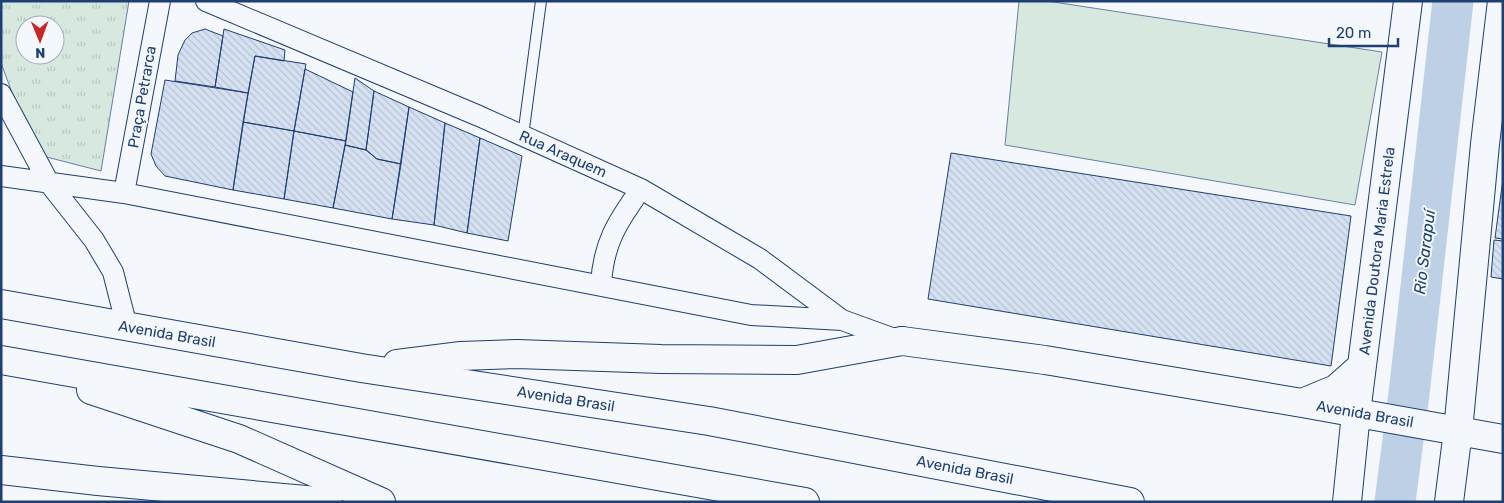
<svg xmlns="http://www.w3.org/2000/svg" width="1504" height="503" font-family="Rubik,sans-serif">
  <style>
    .grass { fill: #d7e8df; stroke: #687fa3 }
    .park { fill: url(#park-tufts); stroke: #687fa3; fill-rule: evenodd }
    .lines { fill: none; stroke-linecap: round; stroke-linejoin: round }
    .river { stroke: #bed0e5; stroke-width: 41 }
    .building { fill: url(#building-back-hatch); stroke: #1d3f73 }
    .lane-casing { stroke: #1d3f73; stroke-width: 12 }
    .street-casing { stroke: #1d3f73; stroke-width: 22 }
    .secondary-casing { stroke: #1d3f73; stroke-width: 30 }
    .highway-casing { stroke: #1d3f73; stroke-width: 30 }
    .lane { stroke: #f4f7fb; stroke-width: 10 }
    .street { stroke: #f4f7fb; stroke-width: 20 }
    .secondary { stroke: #f4f7fb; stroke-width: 28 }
    .highway { stroke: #f4f7fb; stroke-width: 28 }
    .labels { text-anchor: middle; stroke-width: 4; stroke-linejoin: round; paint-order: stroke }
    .street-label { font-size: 15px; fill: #1d3f73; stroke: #f4f7fb }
    .water-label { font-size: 16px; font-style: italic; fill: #1d3f73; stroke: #f4f7fb }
  </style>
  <defs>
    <pattern id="park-tufts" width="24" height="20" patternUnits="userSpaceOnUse" patternTransform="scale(1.25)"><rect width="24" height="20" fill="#d7e8df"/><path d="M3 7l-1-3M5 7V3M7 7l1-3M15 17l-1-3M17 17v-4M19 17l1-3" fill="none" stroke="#b8c8c3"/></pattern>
    <pattern id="building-back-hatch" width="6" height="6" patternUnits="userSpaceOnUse" patternTransform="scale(1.25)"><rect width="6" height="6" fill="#d5e0f0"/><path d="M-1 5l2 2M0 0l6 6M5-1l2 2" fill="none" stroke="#b6c1d1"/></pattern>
  </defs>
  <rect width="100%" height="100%" fill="#f4f7fb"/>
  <path class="grass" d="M1019 1H1047L1382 52 1355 205 1005 145Z"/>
  <path class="park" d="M1 1H129L101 171 35 154 1 63ZM25 25H55V55H25Z"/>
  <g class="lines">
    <path class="river" d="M1395 502 1409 394 1453 1"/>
  </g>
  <path class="building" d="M205 29 223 36 215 87 175 81 178 55 185 40 192 33Z
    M224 29 285 50 284 61 255 56 248 93 215 87Z
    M255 56 306 64 294 131 243 122Z
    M305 69 353 92 346 141 294 131Z
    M355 78 374 91 366 150 345 145Z
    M165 80 248 93 233 190 165 176 156 166 151 154Z
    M374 91 409 107 401 164 377 159 366 150Z
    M409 107 445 123 434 225 392 219Z
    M243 122 294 131 284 199 233 190Z
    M445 123 480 138 467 233 434 225Z
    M294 131 346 141 333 208 284 199Z
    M480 138 522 156 508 241 467 233Z
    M345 145 366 150 377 159 401 164 392 219 333 208Z
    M951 153 1351 216 1331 366 928 299Z
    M1503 179V239L1495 238Z
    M1494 240 1503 241V279L1491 277Z"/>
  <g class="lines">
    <defs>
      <path id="lane" d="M523 136 541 1"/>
      <path id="street" d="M206 1 479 116 641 189 760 259 842 320 900 341
        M1 94 49 183 94 240 113 272 127 327
        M1 176 124 193 751 315 842 320
        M124 193 160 1
        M601 285C603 244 617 222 641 189"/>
      <path id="secondary" d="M902 341 1045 360 1302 403 1503 439
        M1302 403 1336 389 1362 366
        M1 470 98 481 328 502
        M1347 502 1356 413 1408 1
        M1449 502 1458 431 1485 144 1502 1"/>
      <path id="highway" d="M1 304 361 368 709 421 1130 502
        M1 360 805 502
        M397 364 461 356 517 354 661 359 797 360 902 341
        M91 390 239 439 381 502"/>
    </defs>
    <use href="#lane" class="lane-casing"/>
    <use href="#street" class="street-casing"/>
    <use href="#secondary" class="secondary-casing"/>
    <use href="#highway" class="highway-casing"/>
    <use href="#lane" class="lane"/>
    <use href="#street" class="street"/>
    <use href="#secondary" class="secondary"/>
    <use href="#highway" class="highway"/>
  </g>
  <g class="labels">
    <g class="street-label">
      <text transform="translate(142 97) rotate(-80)" y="5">Praça Petrarca</text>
      <text transform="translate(563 154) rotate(24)" y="5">Rua Araquem</text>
      <text transform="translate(1377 251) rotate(-83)" y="5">Avenida Doutora Maria Estrela</text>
      <text transform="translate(167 334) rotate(10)" y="5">Avenida Brasil</text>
      <text transform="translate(566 399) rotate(9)" y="5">Avenida Brasil</text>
      <text transform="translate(1365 414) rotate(10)" y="5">Avenida Brasil</text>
      <text transform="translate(965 470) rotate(11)" y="5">Avenida Brasil</text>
    </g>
    <g class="water-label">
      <text transform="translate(1424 252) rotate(-83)" y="6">Rio Sarapuí</text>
    </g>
  </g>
  <rect width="1504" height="503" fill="none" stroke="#1d3f73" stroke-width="5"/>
  <g transform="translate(40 40) rotate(179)"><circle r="24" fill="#f4f7fb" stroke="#9eadc5"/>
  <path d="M0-4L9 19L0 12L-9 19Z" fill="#c62828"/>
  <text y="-8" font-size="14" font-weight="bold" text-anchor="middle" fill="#1d3f73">N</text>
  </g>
  <path d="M1329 38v8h69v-8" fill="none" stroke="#1d3f73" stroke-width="2.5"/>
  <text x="1336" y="38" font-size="15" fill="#1d3f73" stroke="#f4f7fb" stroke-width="4" paint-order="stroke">20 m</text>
</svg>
